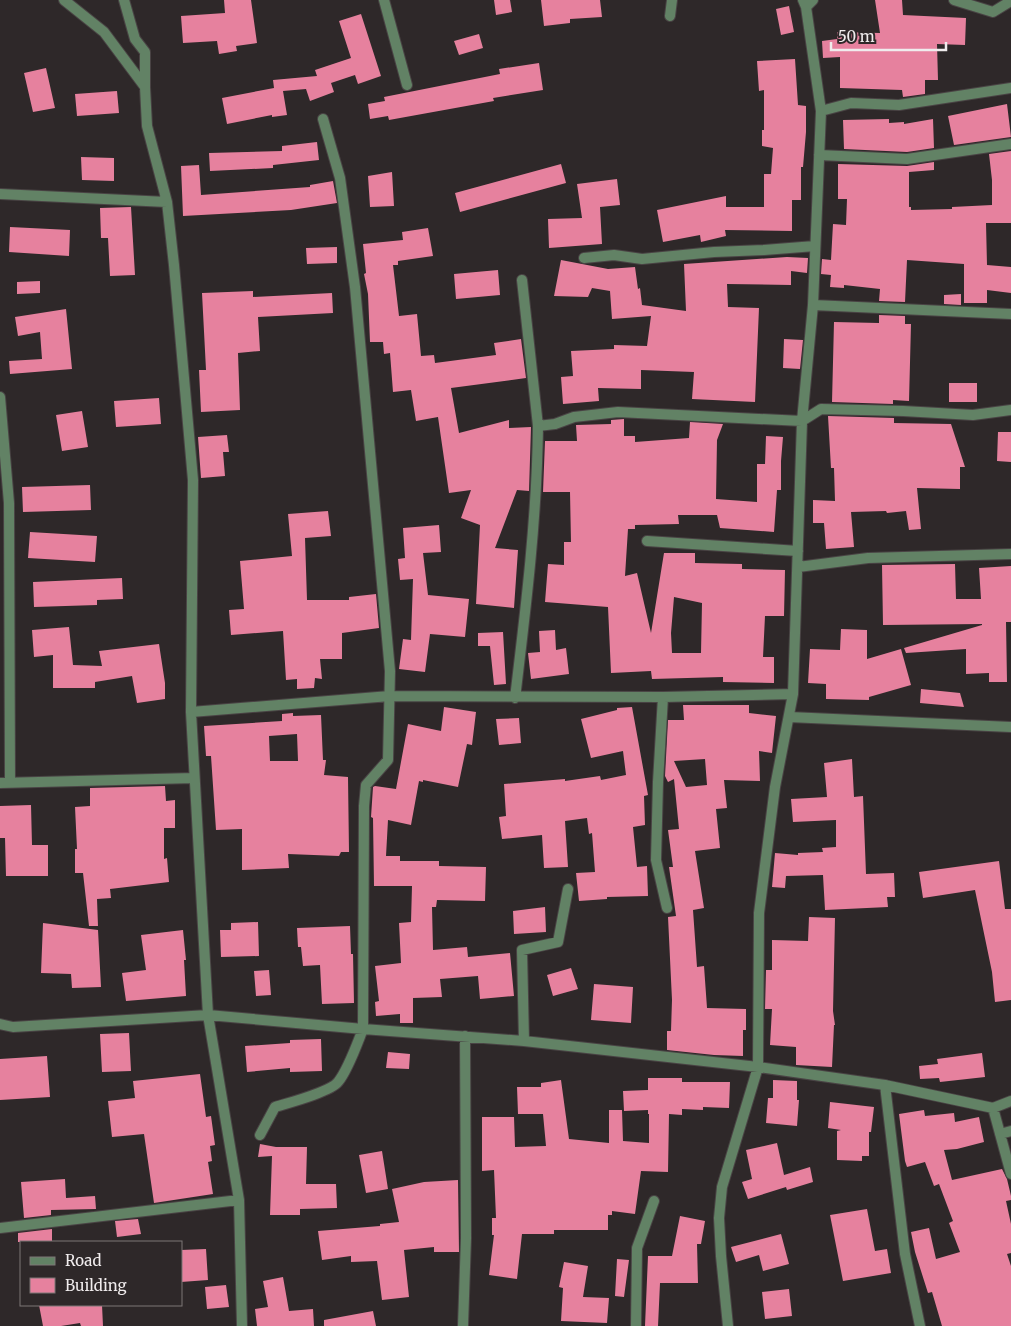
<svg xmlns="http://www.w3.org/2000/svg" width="1011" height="1326" font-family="Merriweather,serif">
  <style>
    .building { fill: #e6819e; fill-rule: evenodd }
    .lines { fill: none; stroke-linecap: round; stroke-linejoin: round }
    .street-casing { stroke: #494344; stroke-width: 12 }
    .street { stroke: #628265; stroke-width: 10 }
  </style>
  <rect width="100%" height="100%" fill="#2e2829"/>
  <path class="building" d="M224 0H251L257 43 236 46 237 51 219 54 217 41 183 43 181 16 225 13Z
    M494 0H510L512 12 496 15Z
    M541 0H600L602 17 570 19V23L544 26Z
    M875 0H902L903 15 966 18 965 45 937 44 938 80H925V94L903 97 902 90 840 88V57L823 58 822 41 837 39V32L880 33Z
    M789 6 794 32 781 35 776 9Z
    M361 14 381 76 358 84 355 75 331 83 334 92 310 101 306 89 283 91 287 115 272 117V115L227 124 222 98 274 88 273 80 317 76 315 70 351 58 339 21Z
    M479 34 483 48 459 55 454 41Z
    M795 59 798 105 806 106V132L803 167H801V200H792V231L725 230 726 236 701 242 700 235 663 242 657 210 726 196V207H764V174H771L773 148 762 146V130H764V90L759 91 757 61Z
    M539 63 543 90 493 98 494 101 389 120 388 116 370 119 368 104 385 101 384 97 500 74 499 69Z
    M46 68 55 108 33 112 24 73Z
    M117 91 119 113 77 116 75 94Z
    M1007 104 1011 137 954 145 948 116Z
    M889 119V123L904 122V124L933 119 934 148 907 152 844 149 843 120Z
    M317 142 319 160 273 165V168L210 171 209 153 282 151V146Z
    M1011 151V223H986L987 265 1011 267V293L987 290V303H964V264L907 260 905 302 879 301 880 289 844 285V288L830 287 831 275 821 274 822 259 831 260 833 224 846 225 847 199H838V164L907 166 934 162V170L909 172V207H911V210L952 209V207L992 205V180L989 154Z
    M81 157 114 158V181L82 180Z
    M561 164 566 183 460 212 455 193Z
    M199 165 201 195 310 187V185L333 181 337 203 291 210 183 216 181 166Z
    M392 172 394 206 370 207 368 176Z
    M617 179 620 205 600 207 602 244 549 248 548 219 582 218 577 184Z
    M131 207 135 275 110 276 108 238H101L100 208Z
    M10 227 70 230 69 256 9 252Z
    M428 228 433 256 398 261V265H393L399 316 417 314 421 356 434 355 435 363 496 355 494 343 521 339 526 378 451 388 459 433 509 420V428L531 427 529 491 517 490 495 548 518 550 514 608 476 604 480 525 461 518 471 490 449 493 438 417 416 421 411 390 393 392 390 353 384 354 383 342H370L368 294 364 274 366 273 363 244 403 240 402 232Z
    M337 247V263L307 264 306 248Z
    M787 257 808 258 807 273 791 271V285L727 284 728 307 759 308 755 402 692 399 694 372 641 370V389L598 388 599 401 563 404 561 377 573 376 571 351 614 349V345L647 346 651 316 612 319 610 291 592 288 588 297 554 296 561 260 608 269 635 267 638 289 640 288 642 305 686 311 684 264Z
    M498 270 500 295 456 299 454 274Z
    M40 281V293L17 294V282Z
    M253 291V297L332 293 333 313 258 317 260 351 238 353 240 410 201 412 199 370H206L202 293Z
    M961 294V305L944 304V295Z
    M66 309 72 369 10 374 9 361 42 359 40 332 18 336 15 317Z
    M879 315 905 316V324H911L909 401 893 400V404L832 402 834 322 879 323Z
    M784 339 803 340 800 369 783 368Z
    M949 383H977V402H949Z
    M159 398 161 424 116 427 114 401Z
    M82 411 88 447 62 451 56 415Z
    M828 416 894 418V423L951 424 965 467H960V489L917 488 921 529 909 530 906 511 887 513 886 511 851 512 854 547 826 549 824 523H813V500L835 501 834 468H831Z
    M624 419V436H635V442L689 438 690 422 723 424 717 440 716 499 757 502V464H765L766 436 783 437 781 461V490H777L774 532 720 528 717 515H678L679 524 635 525V529H628L625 576 637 573 651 633 664 553H695V563L742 564V569L785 570 784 616H765L763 657H774V683L723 682V677L652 679 651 671 611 673 608 607 545 602 548 564 564 565V542H571L570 492H543L545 441H577L576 425 611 424V420ZM674 597 702 603 701 653H672L671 633Z
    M998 432H1011V462L997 461Z
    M227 435 229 452H223L225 476 201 478 198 437Z
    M90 485 91 510 23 512 22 487Z
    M328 511 331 536 305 538 307 600H349V597L376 594 379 628 342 633V659H320L322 679 315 678 314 688 297 689V679L286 680 283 631 231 635 229 610 244 609 240 561 292 556 288 514Z
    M439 525 441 552 423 553 428 595 469 599 465 637 430 634 425 672 399 669 403 639 411 640 413 579 400 580 398 559 405 558 403 528Z
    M30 532 97 536 95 562 28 558Z
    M955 564 956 599H981L979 568 1011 566V622H1006L1007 682H989V673L966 674V649L906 653 904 648 982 625V624L883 625 882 565Z
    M122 578 123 599 97 600V605L34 607 33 582Z
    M69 627 73 665 102 666 99 651 159 644 165 683V699L137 703 132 676 95 682V688H53V655L34 657 32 630Z
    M841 629 867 630V659L901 649 911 685 869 697V700L826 699V684L808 683 810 649 840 650Z
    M555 630 556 650 566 648 569 674 531 679 528 653 540 652 539 631Z
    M503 632 506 684 494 685 490 646H478V633Z
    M921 689 960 693 964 707 920 703Z
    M683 705H749V713L776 716 772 753 759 751 760 781 724 780 727 808 716 809 720 848 695 851 704 908 693 910 697 967 704 966 707 1008 746 1009V1030H743V1056L714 1055 667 1050V1031H671L672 1000 668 917 676 916 669 867H673L668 830 679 829 674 779 668 782 665 776 668 720H684ZM705 759 707 785 686 787 674 761Z
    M444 707 476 712 472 745 467 744 458 787 423 780V782L419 781 411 825 388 820 386 856H400V861H439V866L486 867 485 901 437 900 436 907H432L433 950 467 947 468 957 510 953 514 996 480 999 478 976 440 979 442 997 413 998V1023H400V1014L376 1016 375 1002 379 1001 375 966 401 963 399 923 411 922 412 886H374L373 818 371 817 373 787 375 786 396 789 408 724 441 731Z
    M632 707 648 795 644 796 645 825 633 827 637 867 647 866 648 896 607 897V899L579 901 576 873 595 872 592 833 589 834 587 818 565 821 568 867 544 868 542 835 502 839 499 817 506 816 504 784 565 779V781L600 776 601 780 626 775 623 751 591 758 581 719 617 710V708Z
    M293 713V716L321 715 323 760H326L324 775 348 777 349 852H341L339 856 288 854 289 868 242 870V829L216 830 211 756H206L204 726 282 721V714ZM297 734 298 761H270L269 736Z
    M519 718 521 743 499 745 496 719Z
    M852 759 854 797 863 796 866 874 894 873 895 897H887L888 907 825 910 823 875 786 876 785 888 772 887 775 853 798 855V853L823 852 822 848 836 847V820L793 822 791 799 827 797 824 763Z
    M165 786 166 801 175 800V828H164V859L167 858 169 882 110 889 111 898 97 899 98 926H89L83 873H75V849H77L75 807 90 806V788Z
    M31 805 32 845H48V876H6L5 838H0V806Z
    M999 861 1005 909H1011V1000L995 1002 992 972 975 890 923 898 919 872Z
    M545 907 546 932 514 934 513 911Z
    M809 917 835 918 833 1011 835 1025H834L832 1067 796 1065V1047L770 1045 772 1009H765L766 970H772V940L808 941Z
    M258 922 259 956 221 957 220 930H231V923Z
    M43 923 98 930 101 987 72 988 71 974 41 973Z
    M350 926 351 954H353L354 1003 322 1004 320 965 303 966 301 947H298L297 928Z
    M183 930 186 960H184L186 996 126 1001 122 973 146 970 141 935Z
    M571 968 578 989 553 996 547 975Z
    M269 970 271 995 256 996 254 971Z
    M594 984 633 987 631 1023 591 1020Z
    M129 1033 131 1071 102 1072 100 1034Z
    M321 1039 322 1071 290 1072V1068L247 1072 245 1046 290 1043V1040Z
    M388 1052 410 1054 409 1069 386 1068Z
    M982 1053 985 1077 940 1082 939 1078 920 1079 919 1066 938 1064 937 1059Z
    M47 1056 50 1097 0 1100V1059Z
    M200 1074 206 1117 211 1116 215 1145 210 1146 212 1161 208 1162 213 1194 154 1203 144 1134 112 1137 108 1101 135 1098 133 1081Z
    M648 1078H682V1082H730L729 1108 703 1107V1110L682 1109V1115L669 1114 668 1172 641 1171 635 1214 612 1211V1215H608V1230H554V1234H522L517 1279 489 1275 494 1235H492V1218H496L494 1170 482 1171V1117H514L515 1147 546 1146 543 1114H518L517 1087H541V1083L561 1080 569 1139 609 1143V1110H622L623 1141 649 1143V1114H648V1110L624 1111 623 1091 648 1090Z
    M773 1080 797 1081V1100H799L797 1126 766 1123 768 1098H773Z
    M830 1102 874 1107 871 1132H869V1156H862V1161L837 1160V1131L841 1130 828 1128Z
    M924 1110 925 1116 954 1113 955 1122 979 1117 984 1142 957 1149 944 1150 952 1180 1002 1169 1007 1179 1011 1196V1200L1006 1201 1011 1224V1253L1007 1254 1011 1266V1326H942L932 1292 928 1293 915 1252 911 1232 929 1228 936 1259 960 1252 949 1223 953 1221 939 1184 934 1186 925 1162 907 1167 905 1161 899 1114Z
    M777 1143 784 1175 810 1167 813 1182 787 1190 786 1187 748 1199 742 1182 752 1179 746 1150Z
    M260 1144 276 1147H307L306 1184H336L337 1208 300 1209V1215H270L272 1156 258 1157Z
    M382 1151 388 1189 366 1193 359 1155Z
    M65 1179 66 1198 95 1196 96 1209 51 1210V1215L24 1218 21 1182Z
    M458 1180 459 1252H434V1247L404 1250 409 1297 382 1300 377 1261 351 1262V1256L322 1260 318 1231 380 1226V1224L399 1222 392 1189 424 1182Z
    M867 1209 875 1251 887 1249 891 1273 843 1281 830 1215Z
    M680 1216 705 1221 701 1244H697L698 1283H660L658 1326H645L648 1256H672Z
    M138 1219 141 1234 117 1237 115 1221Z
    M52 1229V1242H18V1233Z
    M781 1234 789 1264 763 1271 759 1255 736 1262 731 1247Z
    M206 1249 208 1280 181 1282V1250Z
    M617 1259 629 1260 624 1297 615 1296Z
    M564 1262 588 1266 583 1297 609 1298 607 1323 561 1321 563 1288 559 1287Z
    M283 1277 289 1311 313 1309 314 1326H257L255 1309 268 1307 263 1281Z
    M226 1285 229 1307 207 1309 205 1287Z
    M789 1289 792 1316 765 1319 762 1292Z
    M39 1305H102L103 1326H81L80 1323 61 1326H43Z
    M373 1311 376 1326H324V1320Z"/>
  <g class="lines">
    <defs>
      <path id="street" d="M64 0 104 32 145 87 147 126 167 202 174 265 193 480 191 712 208 1015 239 1200 242 1326
        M124 0 135 39 145 52V87
        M384 0 407 85
        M954 0 993 12 1011 1
        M806 7 813 0
        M670 16 672 0
        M821 111 851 103 899 105 1011 88
        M819 155 907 159 1011 144
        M0 194 167 202
        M584 258 614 255 642 259 714 252 764 250 815 246
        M522 280 538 426
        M813 305 1011 314
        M0 397 9 503 10 783
        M647 541 798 551
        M798 567 868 558 1011 554
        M663 697 658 782 656 860 667 908
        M515 698C526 607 537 517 538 426L555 424 574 417 618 412 802 421 821 409 903 411 973 415 1011 410
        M191 712 390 696 663 697 793 694
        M789 717 1011 727
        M0 783 194 778
        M0 1024 13 1027 208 1015 363 1029 524 1041 758 1067 885 1085 905 1254 920 1326
        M524 1041 522 950 558 942 568 889
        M885 1085 993 1108 1011 1101
        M993 1108 1011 1174
        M1000 1134 1011 1131
        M260 1135 275 1107C288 1103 330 1092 338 1082 348 1070 357 1044 363 1029L364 806 366 785 388 760 390 671 355 287 340 178 323 119
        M0 1228 239 1200
        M463 1326 466 1238 465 1036
        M636 1326 637 1248 654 1201
        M728 1326 721 1256 719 1218 722 1187 758 1067 759 913 775 787 793 694 802 421 813 305 821 111 806 7 803 0"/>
    </defs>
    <use href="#street" class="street-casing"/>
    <use href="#street" class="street"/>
  </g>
  <rect x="20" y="1241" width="162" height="65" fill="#2e2829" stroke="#7c7677"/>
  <rect x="30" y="1257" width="25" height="8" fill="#628265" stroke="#7c7677"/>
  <text x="65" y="1266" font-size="15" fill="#f0eced">Road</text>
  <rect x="30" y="1278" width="25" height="15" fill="#e6819e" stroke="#7c7677"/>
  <text x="65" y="1291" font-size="15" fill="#f0eced">Building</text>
  <path d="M831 42v8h115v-8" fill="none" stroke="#f0eced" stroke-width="2.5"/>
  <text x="838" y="42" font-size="15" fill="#f0eced" stroke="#2e2829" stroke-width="4" paint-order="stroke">50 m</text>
</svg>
